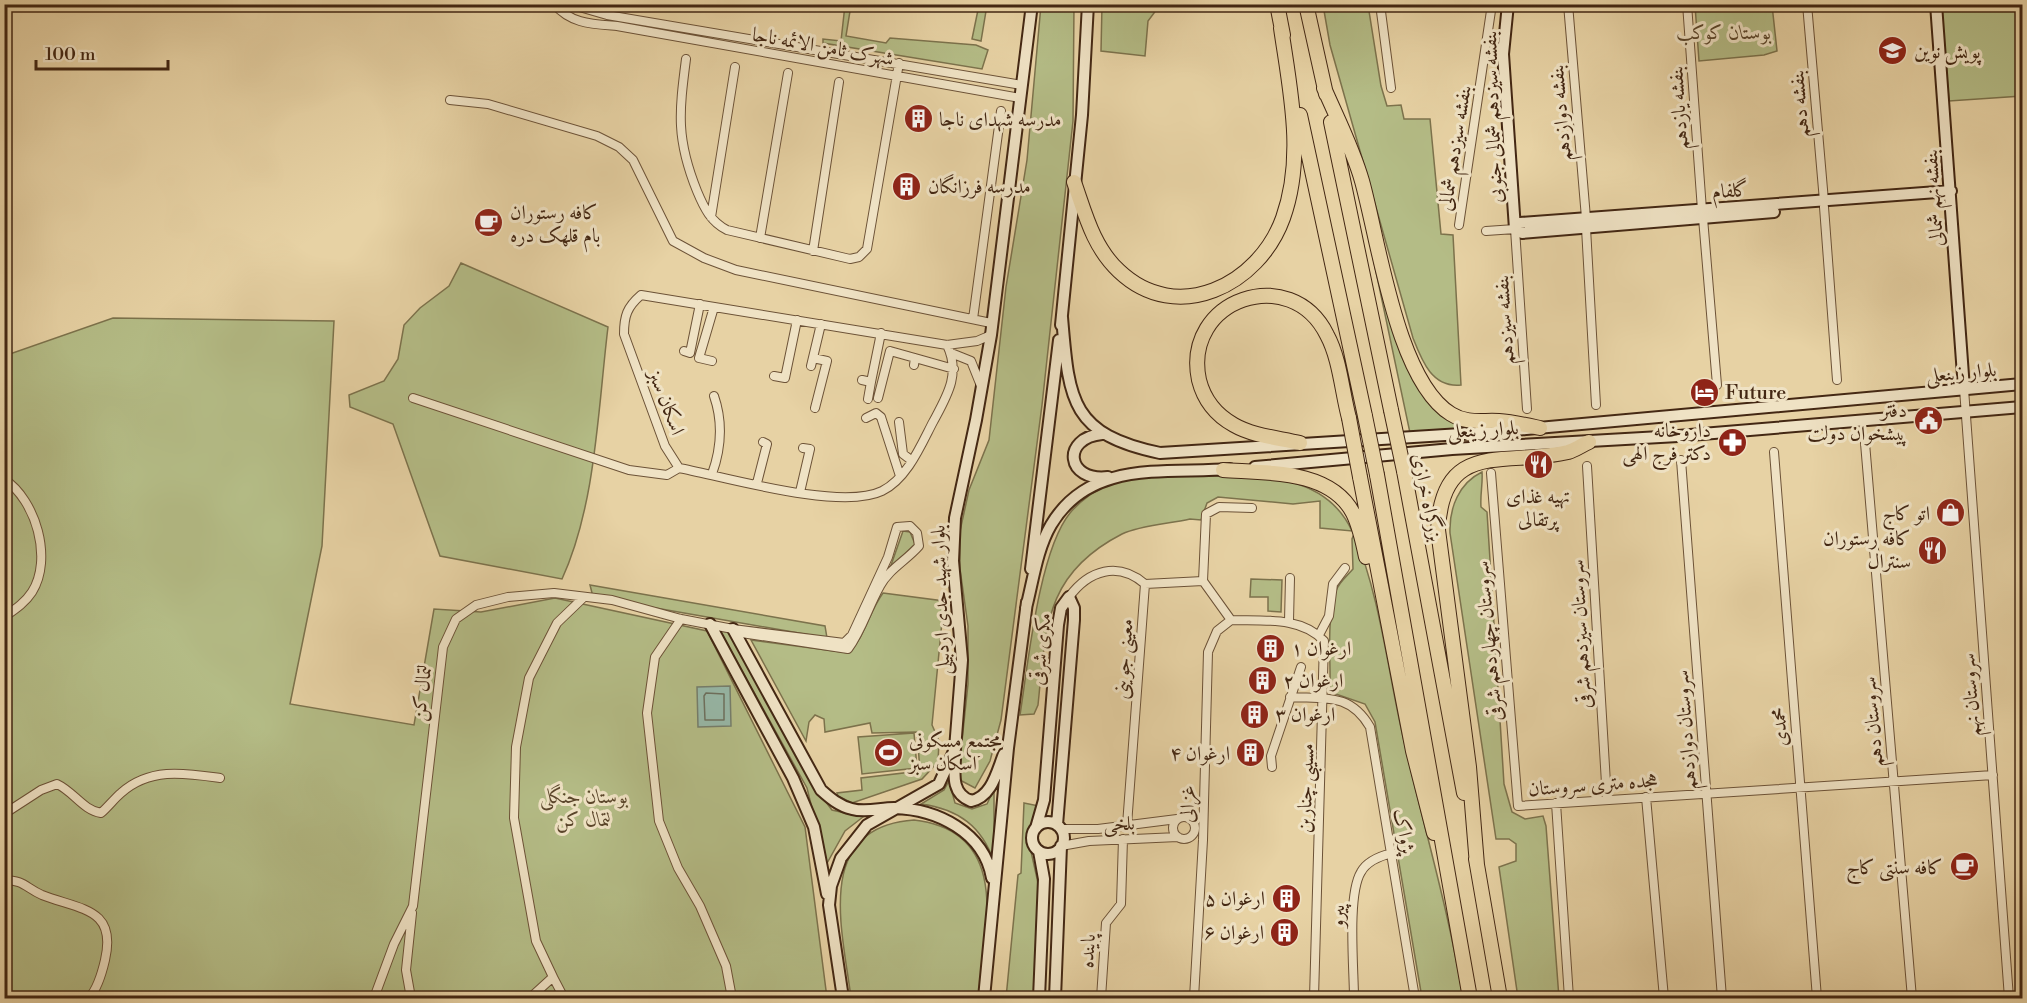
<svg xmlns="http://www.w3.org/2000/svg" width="2027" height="1003" font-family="'Libre Bodoni',Amiri,serif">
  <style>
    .green { fill: #b4bc86; stroke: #7c724c; stroke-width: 1.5 }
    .water { fill: #97b8a8; stroke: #757e6c; stroke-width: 1.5 }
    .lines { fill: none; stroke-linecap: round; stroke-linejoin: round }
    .shore { stroke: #6d705e; stroke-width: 1.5 }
    .street-casing { stroke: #6c5237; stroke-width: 10 }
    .secondary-casing { stroke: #432713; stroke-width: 14 }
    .highway-casing { stroke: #432713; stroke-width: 16 }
    .street { stroke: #efe2c4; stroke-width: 8 }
    .secondary { stroke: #efe2c4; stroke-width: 10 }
    .highway { stroke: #e7d2a4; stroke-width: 14 }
    .highway-bridge-casing { stroke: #432713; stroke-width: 16; stroke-linecap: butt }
    .highway-bridge { stroke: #e7d2a4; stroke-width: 14 }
    .labels { text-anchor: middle; stroke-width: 6; stroke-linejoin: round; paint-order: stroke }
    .park-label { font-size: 20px; font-style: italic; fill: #5a452a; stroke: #efe2c4 }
    .street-label { font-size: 20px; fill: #432713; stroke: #efe2c4 }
    .poi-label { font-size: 20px; fill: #432713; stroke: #efe2c4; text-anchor: start }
  </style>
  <rect width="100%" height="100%" fill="#e7d2a4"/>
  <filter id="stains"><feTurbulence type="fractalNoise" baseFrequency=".00333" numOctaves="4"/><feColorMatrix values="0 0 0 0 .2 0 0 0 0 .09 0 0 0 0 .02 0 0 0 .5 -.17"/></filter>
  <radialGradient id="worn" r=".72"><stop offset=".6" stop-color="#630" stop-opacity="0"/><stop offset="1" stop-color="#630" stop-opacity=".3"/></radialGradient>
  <path class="green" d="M851 5 846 36 886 43 890 38 976 45 988 50 982 69 823 43V39L841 41 845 5Z
    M979 5H987L981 41 972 39Z
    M1041 5H1074L1073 121 1042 405 1001 720 990 761 975 788 958 779 968 684V626L960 569V531L969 490 989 440 1006 287 1027 160Z
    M1102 5H1160L1148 21 1145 56 1101 51Z
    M1323 5H1368L1381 86 1387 106 1401 105 1404 119H1430L1441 234 1453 235 1461 385C1432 388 1422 361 1413 338L1330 45Z
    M1695 5H1772L1777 51 1764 55 1699 61Z
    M1941 5H2022V96L1949 101Z
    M1356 177 1398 340 1411 376 1429 401 1496 427 1410 433Z
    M461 263 608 327C598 408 596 505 562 579L440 556 393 424 350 407 349 395 384 381 398 359 404 325 420 308 449 286Z
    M113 318 334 321 322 546 290 704 414 725 434 609 481 612 555 598 707 631 805 827 827 998H5L4 356Z
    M1482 472C1483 484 1480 494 1481 507L1487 512 1504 784 1512 812 1525 819 1543 816 1546 826 1559 998H1518L1499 867 1516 861V844L1509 839H1496L1450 533C1449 508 1459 483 1482 472Z
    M1183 476C1244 477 1322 466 1352 531L1320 528V501L1293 504 1218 497 1207 503 1201 520 1190 519C1169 524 1141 525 1122 534 1044 574 1046 628 1038 705L1034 714 1020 715C1028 664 1039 551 1070 513 1080 501 1096 489 1111 484 1134 476 1159 477 1183 476Z
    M903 531 910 532 915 544 890 568Z
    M1354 534C1380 596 1388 672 1403 737 1423 824 1449 911 1463 998H1422L1375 722 1365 704 1330 692C1331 660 1326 621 1336 591 1338 583 1348 575 1353 569L1352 539Z
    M1251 579 1282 580 1281 612 1268 611V597H1250Z
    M590 585 825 626 827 638 593 597Z
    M883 593 944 601 932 725 939 741 938 762 922 779 852 803 838 796 837 793 862 790 861 778 920 771 917 732 872 733 870 723 825 732 824 719 815 715 809 722 806 741 751 640 849 653C865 636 869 612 883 593Z
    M720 631 729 632 813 785 832 810 863 817 845 831 826 865 807 788Z
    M914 733 917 768 862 774 858 737Z
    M949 781 955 803 972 809 987 804 994 789V862C982 826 958 809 921 804L944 790Z
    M1024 803 1039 806 1028 838 1040 892 1035 998H1006L1018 875 1021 873Z
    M914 820C1012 831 986 930 978 998H851C843 932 812 827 914 820Z"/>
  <path class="water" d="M730 686 731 726 698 727 697 687Z"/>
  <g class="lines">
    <path class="shore" d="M706 693 724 694V720H705L704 696Z"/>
    <defs>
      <path id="street" d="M554 4C571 24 592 24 617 26L1020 98
        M569 4 607 15 1022 85
        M1380 4 1391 88
        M1568 4 1586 218
        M1687 4 1702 210
        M1807 4 1824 201
        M686 59C679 113 676 139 697 191 704 208 711 222 727 230L850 259 859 257 867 249 899 63
        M450 100 488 104 597 136 619 147 633 160 673 241 704 258 736 270 991 323
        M1824 207 1837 380
        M711 217 735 67
        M1703 218 1717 385
        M1459 225 1492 4
        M1586 228 1596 405
        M1486 231 1515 229 1527 409
        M760 238 788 73
        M813 251 839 82
        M973 319 1001 111
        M947 345C961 374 947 396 933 422 921 445 907 479 882 491 841 511 725 477 679 468L665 446 624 334C624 316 627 307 641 295L947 345 977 341 991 335
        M684 351 690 353 700 304
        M951 353 971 361 981 386
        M813 358 827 361 815 408
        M712 361 699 358 714 307
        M914 365 915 358 954 369
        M811 366 821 324
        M774 376 785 378 797 320
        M862 380 871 382 881 333
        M1964 389 2009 998
        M413 398 629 470 667 475 679 468
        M878 398 890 351 915 358
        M868 399 871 382
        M866 418 876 413 881 417 900 476
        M899 422 903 454 911 460
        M1865 443 1912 998
        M1774 452 1817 998
        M1681 460 1722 998
        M1587 466 1607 800
        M1491 473 1518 806 1993 775
        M712 474C721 449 723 422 714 396
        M4 479C36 500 53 559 32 592 25 603 14 610 4 617
        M757 483 767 444 763 442
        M800 492 810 449 803 448
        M1145 584 1203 581
        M1069 597C1089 570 1118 561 1145 584L1127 825
        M681 619 655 657 647 713 659 821 678 868 700 906 726 966 732 998
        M1231 620C1262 621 1301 616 1324 641L1314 998
        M1231 620 1203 581 1206 514 1219 507 1252 508
        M1289 621 1290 578
        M1319 635 1329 616 1333 584 1345 568
        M1290 697C1326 699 1350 693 1370 727L1415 998
        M1272 767 1271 756 1301 667
        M1646 797 1664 998
        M1556 803 1569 998
        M4 814 41 790 57 784C74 792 83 810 101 813 108 807 114 799 121 793 150 767 185 773 220 778
        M1173 828a11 11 0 1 1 22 0a11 11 0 1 1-22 0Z
        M1061 829H1098L1177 819
        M1061 846 1089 841 1178 837
        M4 880C24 880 26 888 42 895 81 910 117 908 105 960 102 973 98 988 89 998
        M553 977 536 941 514 818 516 747 529 678 557 623 583 598
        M374 998 394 944 413 906 443 647 456 619 476 605 508 597 554 593 612 600 681 619 733 629 844 643 852 635 888 557 897 527 910 526 917 533 919 546C907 560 889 569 880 586 868 607 862 630 848 649L735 632
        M411 998 406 970 412 913
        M530 998 553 977 564 998
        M1101 998 1106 923 1121 904 1123 839
        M1194 998 1203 840 1208 652 1217 631 1231 620
        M1354 998C1354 969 1347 895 1361 872 1367 861 1380 856 1392 853"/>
      <path id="secondary" d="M1508 4 1503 54 1515 229
        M1936 4 1964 389
        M1515 229 1520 223 1951 191
        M1515 229 1522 233 1774 212
        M1062 317C1069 400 1070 434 1160 453L1493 432 2022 384
        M1061 325 1082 115 1088 4
        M1102 434C1061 438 1066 482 1108 477
        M1255 467 1452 449 1678 436 2022 407
        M1031 569 1059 340
        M1026 608C1033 581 1037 549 1051 525 1090 459 1166 474 1230 469
        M710 624 793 778 814 827 827 894
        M733 629 821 790C830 798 839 806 852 809 866 813 880 808 894 808 937 809 984 832 992 878
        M955 759C954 776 952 794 971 801 992 797 997 771 1004 754
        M1032 838a16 16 0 1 1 32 0a16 16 0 1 1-32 0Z
        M1036 828 1044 800 1058 625 1061 608 1069 597 1074 608V620L1057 825
        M1039 851 1044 879 1039 998
        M843 998 829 905 831 886 841 858 867 825 939 784 955 749 962 660 953 561 955 518 976 420 991 335 1032 4
        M984 998 1008 748 1027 602
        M1055 998 1061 846"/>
      <path id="highway" d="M1277 4 1283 35
        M1306 4 1326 94
        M1324 88C1337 118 1353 149 1362 181 1379 242 1397 381 1451 414 1467 424 1482 420 1499 421 1513 422 1526 425 1540 428
        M1300 115 1365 416
        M1331 122 1391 410
        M1074 182C1085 213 1093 247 1119 271 1177 326 1259 285 1283 218 1305 157 1290 90 1281 28
        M1300 443C1279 438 1253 436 1234 425 1216 415 1204 400 1199 380 1182 299 1291 262 1327 335 1340 359 1342 392 1349 418
        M1223 470C1265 473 1330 469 1353 513 1360 527 1363 542 1366 557
        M1404 471 1464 793
        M1377 475 1470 998
        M1360 477 1413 751 1434 833
        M1476 859 1500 998
        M1477 865 1469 767 1438 530C1442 438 1507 467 1568 452 1575 450 1582 445 1589 442"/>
    </defs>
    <use href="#street" class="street-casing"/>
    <use href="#secondary" class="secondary-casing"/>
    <use href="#highway" class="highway-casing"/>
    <use href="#street" class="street"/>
    <use href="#secondary" class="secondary"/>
    <use href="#highway" class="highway"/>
    <defs>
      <path id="highway-bridge" d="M1391 410 1404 471
        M1365 416 1377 475
        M1349 418 1360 477"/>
    </defs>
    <use href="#highway-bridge" class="highway-bridge-casing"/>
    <use href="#highway-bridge" class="highway-bridge"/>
  </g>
  <defs>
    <symbol id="school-disc" viewBox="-11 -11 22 22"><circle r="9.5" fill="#8f2418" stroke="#efe2c4"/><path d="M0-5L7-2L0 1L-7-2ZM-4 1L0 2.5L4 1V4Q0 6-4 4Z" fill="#fff"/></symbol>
    <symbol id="building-disc" viewBox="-11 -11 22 22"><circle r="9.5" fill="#8f2418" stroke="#efe2c4"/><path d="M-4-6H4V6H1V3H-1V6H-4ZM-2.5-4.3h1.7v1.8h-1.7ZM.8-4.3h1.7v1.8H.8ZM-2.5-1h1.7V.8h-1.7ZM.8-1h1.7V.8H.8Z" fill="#fff"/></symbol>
    <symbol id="cafe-disc" viewBox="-11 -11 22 22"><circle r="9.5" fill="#8f2418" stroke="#efe2c4"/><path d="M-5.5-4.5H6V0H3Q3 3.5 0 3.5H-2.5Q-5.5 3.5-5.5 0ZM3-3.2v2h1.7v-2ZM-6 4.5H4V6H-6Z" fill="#fff"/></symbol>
    <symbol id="hotel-disc" viewBox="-11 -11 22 22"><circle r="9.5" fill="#8f2418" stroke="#efe2c4"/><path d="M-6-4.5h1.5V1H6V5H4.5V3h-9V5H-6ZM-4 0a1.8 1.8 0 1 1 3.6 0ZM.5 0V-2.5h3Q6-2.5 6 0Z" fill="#fff"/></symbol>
    <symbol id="civic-disc" viewBox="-11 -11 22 22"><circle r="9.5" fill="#8f2418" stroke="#efe2c4"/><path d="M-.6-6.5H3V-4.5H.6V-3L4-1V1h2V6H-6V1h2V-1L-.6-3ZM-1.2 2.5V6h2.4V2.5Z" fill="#fff"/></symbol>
    <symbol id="pharmacy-disc" viewBox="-11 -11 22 22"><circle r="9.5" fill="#8f2418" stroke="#efe2c4"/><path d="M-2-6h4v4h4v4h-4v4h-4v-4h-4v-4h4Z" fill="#fff"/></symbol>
    <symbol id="restaurant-disc" viewBox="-11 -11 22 22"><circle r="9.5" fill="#8f2418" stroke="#efe2c4"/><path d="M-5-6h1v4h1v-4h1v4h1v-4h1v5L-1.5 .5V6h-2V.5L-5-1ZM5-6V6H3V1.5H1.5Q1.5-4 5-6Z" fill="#fff"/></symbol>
    <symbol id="shop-disc" viewBox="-11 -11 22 22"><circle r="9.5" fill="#8f2418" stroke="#efe2c4"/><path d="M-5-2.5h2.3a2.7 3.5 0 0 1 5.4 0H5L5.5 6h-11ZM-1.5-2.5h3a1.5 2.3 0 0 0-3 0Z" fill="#fff"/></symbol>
    <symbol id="stadium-disc" viewBox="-11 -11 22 22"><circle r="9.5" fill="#8f2418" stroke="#efe2c4"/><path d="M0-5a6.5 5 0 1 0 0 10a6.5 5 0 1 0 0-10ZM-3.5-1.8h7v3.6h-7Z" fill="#fff"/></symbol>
  </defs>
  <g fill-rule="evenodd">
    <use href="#school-disc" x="1876" y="34" width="33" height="33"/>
    <use href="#building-disc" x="902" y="102" width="33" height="33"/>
    <use href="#building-disc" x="890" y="170" width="33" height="33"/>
    <use href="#cafe-disc" x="472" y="206" width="33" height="33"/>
    <use href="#hotel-disc" x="1688" y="376" width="33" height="33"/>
    <use href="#civic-disc" x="1912" y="404" width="33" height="33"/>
    <use href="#pharmacy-disc" x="1716" y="426" width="33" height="33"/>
    <use href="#restaurant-disc" x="1522" y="448" width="33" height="33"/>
    <use href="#shop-disc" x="1934" y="496" width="33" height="33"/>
    <use href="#restaurant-disc" x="1916" y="534" width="33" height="33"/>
    <use href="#building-disc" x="1254" y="632" width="33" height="33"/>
    <use href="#building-disc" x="1246" y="664" width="33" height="33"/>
    <use href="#building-disc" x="1238" y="698" width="33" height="33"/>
    <use href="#stadium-disc" x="872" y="736" width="33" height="33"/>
    <use href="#building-disc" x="1234" y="736" width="33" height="33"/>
    <use href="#cafe-disc" x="1948" y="850" width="33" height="33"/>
    <use href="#building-disc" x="1270" y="882" width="33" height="33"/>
    <use href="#building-disc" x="1268" y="916" width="33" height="33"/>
  </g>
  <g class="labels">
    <g class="park-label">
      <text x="1724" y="39">بوستان کوکب</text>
      <text x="584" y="803">بوستان جنگلی<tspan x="584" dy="23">لتمال کن</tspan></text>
    </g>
    <g class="street-label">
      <text transform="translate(823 46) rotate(10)" y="7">شهرک ثامن الائمه ناجا</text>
      <text transform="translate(1799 104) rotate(-95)" y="7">بنفشه دهم</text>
      <text transform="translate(1678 108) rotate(-94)" y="7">بنفشه یازدهم</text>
      <text transform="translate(1560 113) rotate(-95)" y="7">بنفشه دوازدهم</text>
      <text transform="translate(1492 117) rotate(-92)" y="7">بنفشه سیزدهم شمالی جنوبی</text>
      <text transform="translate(1454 148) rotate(-81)" y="7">بنفشه سیزدهم شمالی</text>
      <text transform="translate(1730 190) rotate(-4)" y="7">گلفام</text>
      <text transform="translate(1933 198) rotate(-94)" y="7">بنفشه نهم شمالی</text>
      <text transform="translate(1504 320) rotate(-94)" y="7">بنفشه سیزدهم</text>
      <text transform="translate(1961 372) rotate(-5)" y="7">بلوار زینعلی</text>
      <text transform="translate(667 402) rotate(69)" y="7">اسکان سبز</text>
      <text transform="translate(1483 429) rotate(-3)" y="7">بلوار زینعلی</text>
      <text transform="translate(1428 497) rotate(79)" y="7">بزرگراه خرازی</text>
      <text transform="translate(940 600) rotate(-92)" y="7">بلوار شهید جدی اردبیلی</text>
      <text transform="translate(1580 634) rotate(-93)" y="7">سروستان سیزدهم شرقی</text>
      <text transform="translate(1488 641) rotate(-95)" y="7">سروستان چهاردهم شرقی</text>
      <text transform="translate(1040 649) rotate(-84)" y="7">مکری شرقی</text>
      <text transform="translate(1123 659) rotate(-86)" y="7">معینی جوینی</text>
      <text transform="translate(421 693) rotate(-83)" y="7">لتمال کن</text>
      <text transform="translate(1970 695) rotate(-94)" y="7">سروستان نهم</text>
      <text transform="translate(1872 722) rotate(-95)" y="7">سروستان دهم</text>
      <text transform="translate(1779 727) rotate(-94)" y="7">محمدی</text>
      <text transform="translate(1685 730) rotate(-94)" y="7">سروستان دوازدهم</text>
      <text transform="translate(1593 784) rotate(-4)" y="7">هجده متری سروستان</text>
      <text transform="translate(1305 788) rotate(-88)" y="7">مسیبی چناربن</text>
      <text transform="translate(1187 804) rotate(-88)" y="7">غزالی</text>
      <text transform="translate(1119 823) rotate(-2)" y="7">بلخی</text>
      <text transform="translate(1405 831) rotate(80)" y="7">پژواک</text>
      <text transform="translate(1337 916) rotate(-90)" y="7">پیرو</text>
      <text transform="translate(1087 951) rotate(-87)" y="7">پاینده</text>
    </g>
    <g class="poi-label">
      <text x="1914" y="58">پویش نوین</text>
      <text x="939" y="126">مدرسه شهدای ناجا</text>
      <text x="928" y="193">مدرسه فرزانگان</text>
      <text x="510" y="219">کافه رستوران<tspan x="510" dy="23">بام قلهک دره</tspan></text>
      <text x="1725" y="399">Future</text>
      <text x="1907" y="417" text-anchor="end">دفتر<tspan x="1907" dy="23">پیشخوان دولت</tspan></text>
      <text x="1711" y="437" text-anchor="end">داروخانه<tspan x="1711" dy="23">دکتر فرج الهی</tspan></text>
      <text x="1538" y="503" text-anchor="middle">تهیه غذای<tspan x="1538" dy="23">پرتقالی</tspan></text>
      <text x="1930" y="520" text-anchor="end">اتو کاج</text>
      <text x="1911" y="545" text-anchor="end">کافه رستوران<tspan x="1911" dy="23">سنترال</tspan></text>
      <text x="1291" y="655">ارغوان ۱</text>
      <text x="1283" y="687">ارغوان ۲</text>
      <text x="1275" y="721">ارغوان ۳</text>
      <text x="909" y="747">مجتمع مسکونی<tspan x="909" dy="23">اسکان سبز</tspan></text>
      <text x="1230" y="760" text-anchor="end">ارغوان ۴</text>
      <text x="1943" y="874" text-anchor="end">کافه سنتی کاج</text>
      <text x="1265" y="905" text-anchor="end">ارغوان ۵</text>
      <text x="1264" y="939" text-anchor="end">ارغوان ۶</text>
    </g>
  </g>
  <rect width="2027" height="1003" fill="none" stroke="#e7d2a4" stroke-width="24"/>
  <rect x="6" y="6" width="2015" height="991" fill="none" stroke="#432713" stroke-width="3"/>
  <rect x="12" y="12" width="2003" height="979" fill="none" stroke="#432713" stroke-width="1.5"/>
  <path d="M36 60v9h132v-9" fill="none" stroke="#432713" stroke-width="3"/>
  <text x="45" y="60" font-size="18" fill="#432713" stroke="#efe2c4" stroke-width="4.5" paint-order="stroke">100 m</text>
  <rect width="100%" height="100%" filter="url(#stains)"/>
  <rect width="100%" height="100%" fill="url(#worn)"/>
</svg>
